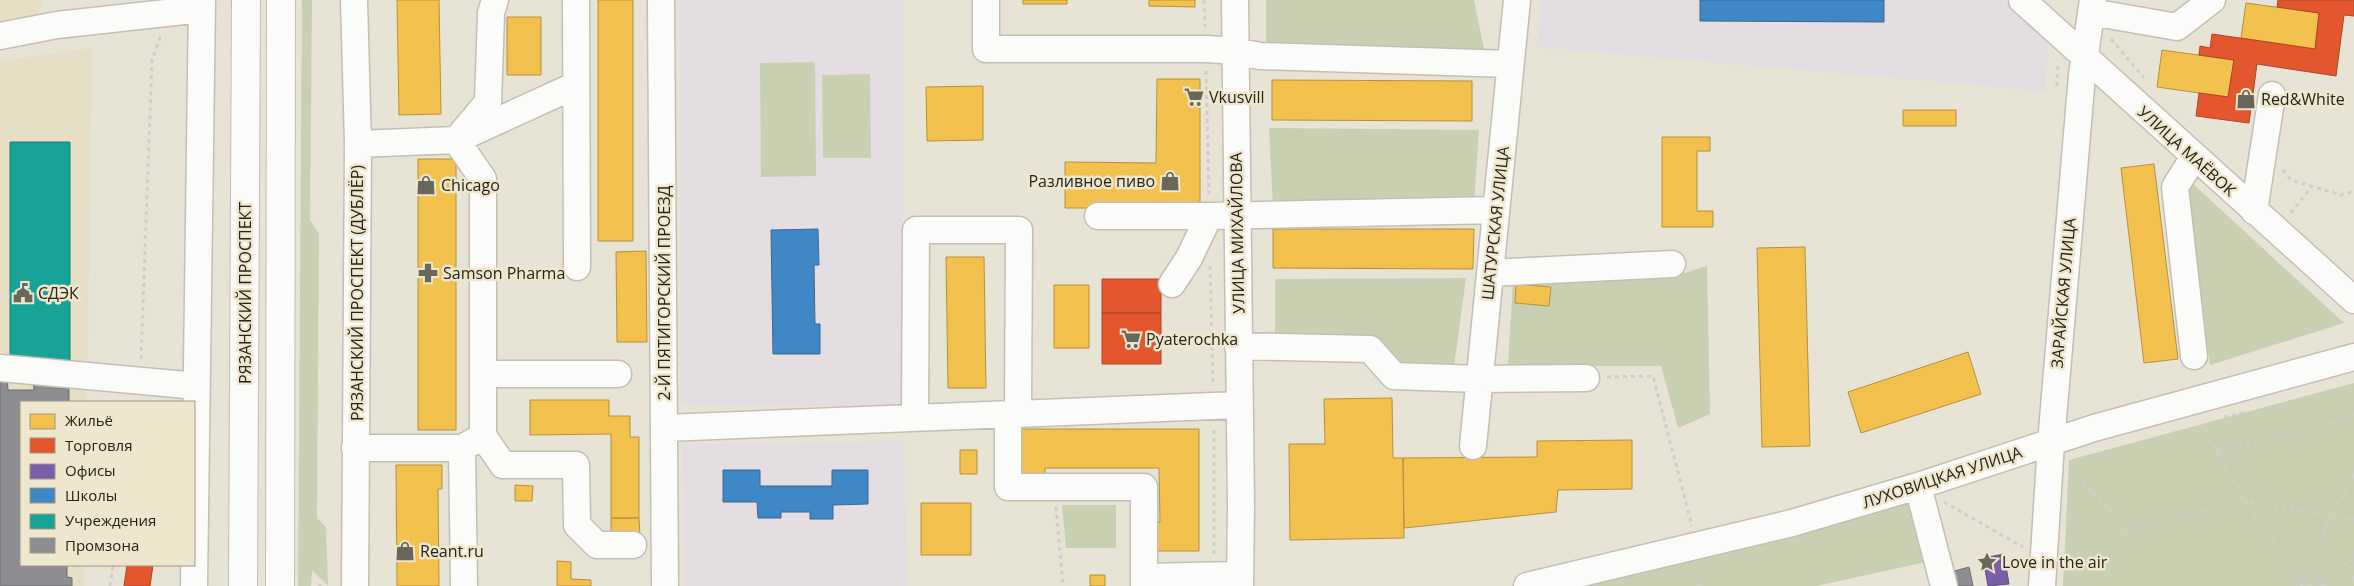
<svg xmlns="http://www.w3.org/2000/svg" width="2354" height="586" font-family="'Open Sans',sans-serif">
  <style>
    .built { fill: #e6dfc6 }
    .education { fill: #e4dde2 }
    .green { fill: #c9d0b1 }
    .homes { fill: #f2c14e; stroke: #b4913e }
    .shops { fill: #e4572e; stroke: #ab4728 }
    .offices { fill: #7b5ea7; stroke: #614c7c }
    .schools { fill: #3f88c5; stroke: #376991 }
    .public { fill: #17a398; stroke: #1b7c72 }
    .industry { fill: #8d8d92; stroke: #6e6d6e }
    .lines { fill: none; stroke-linecap: round; stroke-linejoin: round }
    .minor-casing { stroke: #c3bfb4; stroke-width: 29 }
    .major-casing { stroke: #c3bfb4; stroke-width: 30 }
    .path { stroke: #cfceca; stroke-width: 3; stroke-dasharray: 4 4; stroke-linecap: butt }
    .minor { stroke: #fbfbf9; stroke-width: 26 }
    .major { stroke: #fbfbf9; stroke-width: 28 }
    .labels { text-anchor: middle; stroke-width: 5; stroke-linejoin: round; paint-order: stroke }
    .poi-label { font-size: 16px; fill: #252219; stroke: #efe7cd; text-anchor: start }
    .street-label { font-size: 16px; fill: #252219; stroke: #efe7cd }
  </style>
  <rect width="100%" height="100%" fill="#e7e3d5"/>
  <path class="built" d="M0 0H43L38 15 0 22Z
    M92 48 87 402H21V565H85L84 586H0V61Z"/>
  <path class="education" d="M680 0H903V406H681Z
    M1541 0H2003L2048 42 2045 91 1537 47Z
    M904 441 907 586H685L682 445Z"/>
  <path class="green" d="M302 0H312L310 220 319 234 317 518 326 527 328 586 312 570 311 586H298Z
    M1266 0H1474L1485 54 1266 44Z
    M815 62 816 176 761 177 760 63Z
    M870 74 871 158H823L822 75Z
    M1269 128 1479 130 1474 202 1273 207Z
    M2191 182 2344 323 2210 365 2186 202Z
    M1707 266 1710 414 1678 428 1661 366H1508L1513 281 1671 277Z
    M1466 278 1454 367 1404 368 1275 341V279Z
    M2354 383V586H2063L2069 460Z
    M1913 497 1931 561 1816 586H1585Z
    M1062 505H1116V548H1066Z"/>
  <path class="homes" d="M397 0H439L441 114 399 115Z
    M598 0H633V241H598Z
    M1023 0H1067V4H1023Z
    M1149 0H1195V7L1149 6Z
    M2246 3 2319 13 2315 49 2241 38Z
    M507 17H541V75H507Z
    M2162 50 2234 60 2228 97 2157 87Z
    M1157 79H1200V208H1065V162L1156 163Z
    M1272 80 1472 81V121L1272 120Z
    M983 86V140L927 141 926 87Z
    M1903 110H1956V126H1903Z
    M1662 137H1710V151H1697V211H1713V227H1662Z
    M418 159H456V430H418Z
    M2154 164 2178 359 2144 363 2121 168Z
    M1273 229H1474L1473 269 1273 268Z
    M1805 247 1810 446 1762 447 1757 248Z
    M646 251 647 342H617L616 252Z
    M946 257H984L986 388H948Z
    M1516 284 1551 287 1549 306 1515 303Z
    M1054 285H1089V348H1054Z
    M1968 352 1981 394 1861 433 1848 392Z
    M1392 398 1393 458H1403L1404 538 1290 540 1289 444H1325L1324 399Z
    M530 400H609V416H630V437H639V518H611V434L530 435Z
    M1017 429H1199V551H1153V522H1160L1159 468H1045V477H1017Z
    M1632 440V489L1558 490 1556 512 1404 528 1403 458 1537 457V441Z
    M960 450H977V474H960Z
    M396 465H442V489H438L439 586H397Z
    M515 485 533 486 532 501H515Z
    M921 503H971V555H921Z
    M611 518H639L640 536H611Z
    M557 561 571 562V579L591 580V586H557Z
    M1090 575H1105V586H1090Z"/>
  <path class="shops" d="M2278 0H2354V16L2344 15 2336 76 2257 64 2249 123 2196 116 2199 93 2228 97 2234 60 2199 55 2200 46 2210 48 2212 34 2315 49 2319 13 2277 7Z
    M1102 279H1161V313H1102Z
    M1102 313H1161V364H1102Z
    M127 565H153L150 586H124Z"/>
  <path class="offices" d="M2004 554 2009 584 1988 586 1983 558Z"/>
  <path class="schools" d="M1700 0H1884V22L1700 21Z
    M818 229 819 265H814L815 324H820V354H773L771 230Z
    M723 470H760V486H832V470H868V504L833 505V519H810V512H781V518H758L757 502H723Z"/>
  <path class="public" d="M10 142H70V361L10 360Z"/>
  <path class="industry" d="M0 376H7L8 390H34L33 379 50 378V388H69V402H21V565H67V577L72 578V586H0Z
    M1969 567 1973 586H1954L1951 572Z"/>
  <g class="lines">
    <defs>
      <path id="minor" d="M354 0 358 144 355 586
        M576 0 577 267
        M661 0 665 586
        M986 0V49H1206L1235 51 1260 56 1510 64
        M1235 0 1241 506 1240 586
        M2022 0 2354 300
        M2091 12 2177 27 2212 0
        M0 36 57 25 202 9
        M358 144 456 140 576 85
        M2254 211 2272 95
        M1098 216H1209L1496 210
        M1490 273 1672 264
        M1172 284 1189 258 1209 216
        M1238 346 1370 349 1394 376 1479 379 1586 378
        M2194 356 2175 187 2194 157
        M0 368 197 386
        M483 374H618
        M1008 414V487H1144V577
        M915 418 916 230H1019L1018 414
        M665 428 1238 405
        M483 436 503 465H576L577 525 597 545H633
        M1473 446 1517 0
        M355 448H462
        M1918 486 1944 586
        M194 586 202 0
        M464 586 462 448 483 436V179L456 140 488 102 491 13 495 0
        M1144 586V577L1239 575
        M1527 586 1792 523 1918 486 2094 428 2354 357
        M2042 586 2051 443 2082 75 2093 0"/>
      <path id="major" d="M243 586 246 0
        M280 586 281 0"/>
    </defs>
    <use href="#minor" class="minor-casing"/>
    <use href="#major" class="major-casing"/>
    <path class="path" d="M1204 0 1205 27
      M2111 39 2144 78
      M1206 71 1209 194
      M2057 86 2058 62
      M2283 170 2291 180 2341 195 2354 191
      M2291 213 2312 186
      M1210 266 1213 384
      M141 359 152 60 161 35
      M1607 377 1653 376 1692 526
      M2224 417 2246 412
      M2201 424 2245 501 2290 565 2297 586
      M2215 451 2351 418 2354 413
      M2072 469 2127 529 2245 501 2354 520
      M1944 502 2023 547
      M1056 507 1063 586
      M1214 554V428
      M1698 567 1699 586
      M2065 578 2127 529
      M320 584V586
      M110 586 113 565
      M2301 586 2331 516 2354 475
      M2309 586 2354 559
      M2321 586 2354 577"/>
    <use href="#minor" class="minor"/>
    <use href="#major" class="major"/>
  </g>
  <defs>
    <symbol id="supermarket-bare" viewBox="-9 -9 18 18"><path d="M-6-5.5h2.5l.6 2H6L4.5 2H-2.5L-4.4-4H-6ZM-1.5 3.2a1.3 1.3 0 1 0 .1 0ZM3 3.2a1.3 1.3 0 1 0 .1 0Z" fill="#69665b" stroke="#efe7cd" stroke-width="2.5" paint-order="stroke"/></symbol>
    <symbol id="shop-bare" viewBox="-9 -9 18 18"><path d="M-5-2.5h2.3a2.7 3.5 0 0 1 5.4 0H5L5.5 6h-11ZM-1.5-2.5h3a1.5 2.3 0 0 0-3 0Z" fill="#69665b" stroke="#efe7cd" stroke-width="2.5" paint-order="stroke"/></symbol>
    <symbol id="pharmacy-bare" viewBox="-9 -9 18 18"><path d="M-2-6h4v4h4v4h-4v4h-4v-4h-4v-4h4Z" fill="#69665b" stroke="#efe7cd" stroke-width="2.5" paint-order="stroke"/></symbol>
    <symbol id="civic-bare" viewBox="-9 -9 18 18"><path d="M-.6-6.5H3V-4.5H.6V-3L4-1V1h2V6H-6V1h2V-1L-.6-3ZM-1.2 2.5V6h2.4V2.5Z" fill="#69665b" stroke="#efe7cd" stroke-width="2.5" paint-order="stroke"/></symbol>
    <symbol id="sight-bare" viewBox="-9 -9 18 18"><path d="M0-6L1.8-2.2L6-1.7L2.9 1.2L3.7 5.4L0 3.3L-3.7 5.4L-2.9 1.2L-6-1.7L-1.8-2.2Z" fill="#69665b" stroke="#efe7cd" stroke-width="2.5" paint-order="stroke"/></symbol>
  </defs>
  <g fill-rule="evenodd">
    <use href="#supermarket-bare" x="1180" y="83" width="28" height="28"/>
    <use href="#shop-bare" x="2232" y="85" width="28" height="28"/>
    <use href="#shop-bare" x="1156" y="167" width="28" height="28"/>
    <use href="#shop-bare" x="412" y="171" width="28" height="28"/>
    <use href="#pharmacy-bare" x="414" y="259" width="28" height="28"/>
    <use href="#civic-bare" x="9" y="279" width="28" height="28"/>
    <use href="#supermarket-bare" x="1117" y="325" width="28" height="28"/>
    <use href="#shop-bare" x="391" y="537" width="28" height="28"/>
    <use href="#sight-bare" x="1973" y="548" width="28" height="28"/>
  </g>
  <g class="labels">
    <g class="poi-label">
      <text x="1209" y="103">Vkusvill</text>
      <text x="2261" y="105">Red&amp;White</text>
      <text x="1155" y="187" text-anchor="end">Разливное пиво</text>
      <text x="441" y="191">Chicago</text>
      <text x="443" y="279">Samson Pharma</text>
      <text x="38" y="299">СДЭК</text>
      <text x="1146" y="345">Pyaterochka</text>
      <text x="420" y="557">Reant.ru</text>
      <text x="2002" y="568">Love in the air</text>
    </g>
    <g class="street-label">
      <text transform="translate(2187 151) rotate(42)" y="6">УЛИЦА МАЁВОК</text>
      <text transform="translate(1495 223) rotate(-84)" y="6">ШАТУРСКАЯ УЛИЦА</text>
      <text transform="translate(1237 233) rotate(-91)" y="6">УЛИЦА МИХАЙЛОВА</text>
      <text transform="translate(245 293) rotate(-90)" y="6">РЯЗАНСКИЙ ПРОСПЕКТ</text>
      <text transform="translate(357 293) rotate(-90)" y="6">РЯЗАНСКИЙ ПРОСПЕКТ (ДУБЛЁР)</text>
      <text transform="translate(664 293) rotate(-90)" y="6">2-Й ПЯТИГОРСКИЙ ПРОЕЗД</text>
      <text transform="translate(2063 293) rotate(-85)" y="6">ЗАРАЙСКАЯ УЛИЦА</text>
      <text transform="translate(1942 477) rotate(-18)" y="6">ЛУХОВИЦКАЯ УЛИЦА</text>
    </g>
  </g>
  <rect x="20" y="401" width="175" height="165" fill="#efe7cd" stroke="#9e9885"/>
  <rect x="30" y="414" width="25" height="15" fill="#f2c14e" stroke="#9e9885"/>
  <text x="65" y="426" font-size="15" fill="#252219">Жильё</text>
  <rect x="30" y="438" width="25" height="15" fill="#e4572e" stroke="#9e9885"/>
  <text x="65" y="451" font-size="15" fill="#252219">Торговля</text>
  <rect x="30" y="464" width="25" height="15" fill="#7b5ea7" stroke="#9e9885"/>
  <text x="65" y="476" font-size="15" fill="#252219">Офисы</text>
  <rect x="30" y="488" width="25" height="15" fill="#3f88c5" stroke="#9e9885"/>
  <text x="65" y="501" font-size="15" fill="#252219">Школы</text>
  <rect x="30" y="514" width="25" height="15" fill="#17a398" stroke="#9e9885"/>
  <text x="65" y="526" font-size="15" fill="#252219">Учреждения</text>
  <rect x="30" y="538" width="25" height="15" fill="#8d8d92" stroke="#9e9885"/>
  <text x="65" y="551" font-size="15" fill="#252219">Промзона</text>
</svg>
